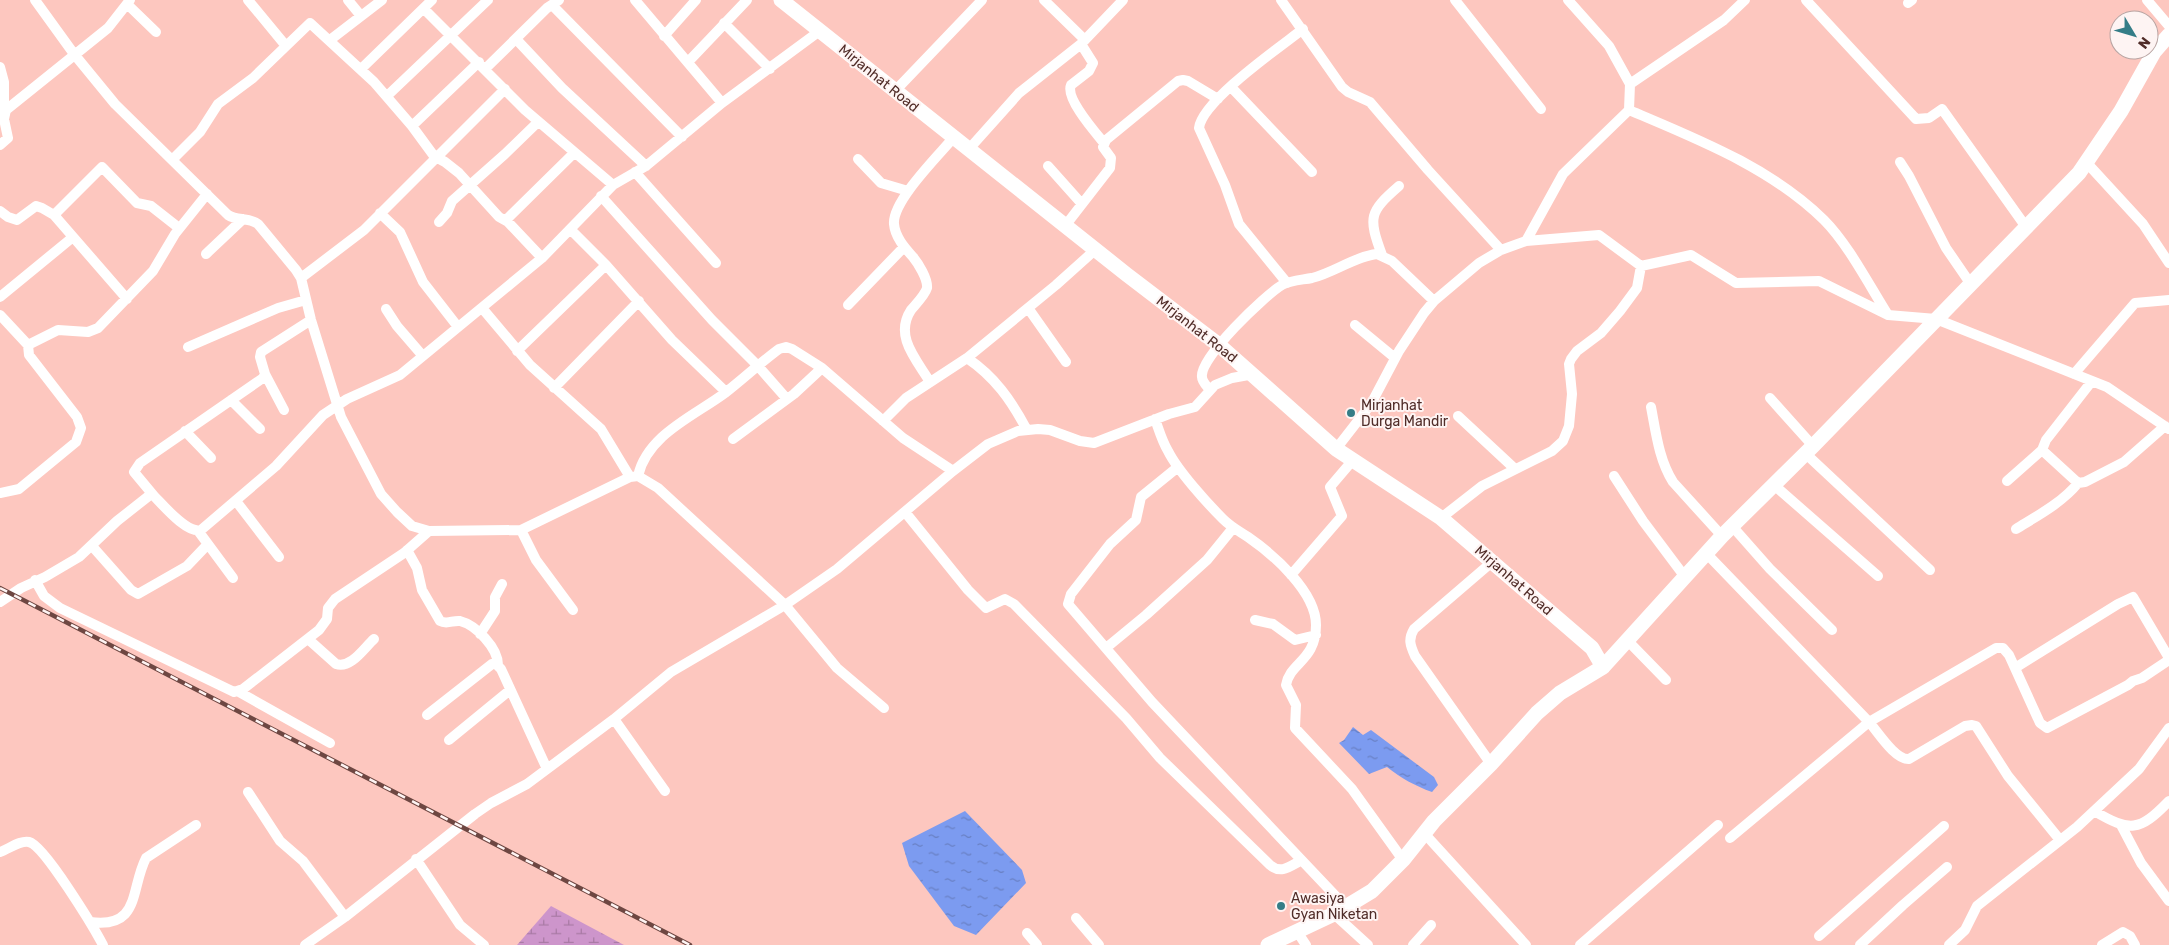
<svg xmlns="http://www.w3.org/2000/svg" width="2169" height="945" font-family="Rubik,sans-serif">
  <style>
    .wetland { fill: url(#wetland-marsh) }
    .water { fill: url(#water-ripples) }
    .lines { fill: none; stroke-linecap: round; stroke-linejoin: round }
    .minor { stroke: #fff; stroke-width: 10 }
    .primary { stroke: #fff; stroke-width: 15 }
    .rail-casing { stroke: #6e4742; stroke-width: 4.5 }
    .rail { stroke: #fef4f3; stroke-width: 2.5; stroke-dasharray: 8; stroke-linecap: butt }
    .poi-dot { fill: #357d87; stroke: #fef4f3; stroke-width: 2 }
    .labels { text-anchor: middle; stroke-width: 4; stroke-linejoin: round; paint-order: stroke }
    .street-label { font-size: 14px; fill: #502c28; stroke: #fef4f3 }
    .poi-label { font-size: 14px; fill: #502c28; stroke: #fef4f3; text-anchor: start }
  </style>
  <defs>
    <pattern id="wetland-marsh" width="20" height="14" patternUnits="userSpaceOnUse" patternTransform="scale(1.25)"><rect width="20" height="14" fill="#cd95cb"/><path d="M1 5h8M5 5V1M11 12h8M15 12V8" fill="none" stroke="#a97aa5"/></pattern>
    <pattern id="water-ripples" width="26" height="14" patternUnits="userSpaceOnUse" patternTransform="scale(1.25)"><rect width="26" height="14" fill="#7c9bf0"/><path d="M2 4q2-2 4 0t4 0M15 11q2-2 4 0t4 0" fill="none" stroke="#687fc2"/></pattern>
  </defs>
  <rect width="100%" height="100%" fill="#fdc7bf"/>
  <path class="wetland" d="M551 906 624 945H517Z"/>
  <path class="water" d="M1353 727 1363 735 1371 730 1434 777 1438 785 1432 792C1415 786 1401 778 1387 767L1369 774 1339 743 1344 740Z
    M965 811 1022 870 1026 883 976 935 954 926 909 866 902 843Z"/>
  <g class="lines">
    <path class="minor" d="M35 0 74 54 115 104 228 215C237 221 248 217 258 224L296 270 301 278 311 320 341 417 381 494 397 512 412 526 429 531 521 530 630 477 638 476 658 488 785 605 837 668 884 708
      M248 0 286 46
      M348 0 361 16
      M635 0 722 103
      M1044 0 1085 40
      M1281 0 1342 87 1348 92 1370 102 1428 170 1501 250
      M1455 0 1541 109
      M1806 0 1916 119 1929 118 1942 109 2026 227
      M2147 0 2169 26
      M1908 3 1912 0
      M127 4 156 32
      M552 5 682 137
      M424 9 525 110 613 185
      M724 23 770 69
      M664 36 696 0
      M516 39 562 88 646 166
      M330 40 382 0
      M1081 44 1093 63 1089 71 1071 85C1065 98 1095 132 1104 143
      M688 62 747 0
      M0 67 4 82V113
      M361 69 432 0
      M485 69 547 8 559 0
      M1630 84 1724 20 1745 0
      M1231 87 1312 172
      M894 92 982 0
      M387 96 488 0
      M1629 110C1697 139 1770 167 1824 220 1848 244 1869 285 1888 315
      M412 126 479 62
      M0 145 8 138 4 119 6 110 108 28 130 0
      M969 149 1019 93 1081 44 1123 0
      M858 159 881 183 908 191
      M172 160 200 132 218 104 253 78 310 23 374 82 412 126 434 156 445 162 459 173 499 217 508 222 542 258
      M1900 162 1909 176 1946 248 1970 283
      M2086 162 2143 224 2169 263
      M1048 166 1081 203
      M635 172 716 263
      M601 196 712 320 758 366 787 399
      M0 211 8 217 17 220 36 206 42 208 54 215 127 299
      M380 213 400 232 423 282 458 327
      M54 215 102 167 137 203 151 206 179 228
      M506 220 574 153
      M439 222 447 213 452 201 505 154 538 122
      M1065 226 1110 168 1111 158 1103 147 1106 140 1178 81 1183 80 1188 81 1218 99
      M571 230 606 265 672 340 726 392
      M1526 241 1563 174 1629 110 1630 84 1609 46 1568 0
      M206 254 243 219
      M1382 255C1368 217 1369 212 1399 186
      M301 278 364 230 505 89
      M1287 283 1239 224 1225 185 1199 128C1202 101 1280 47 1303 29
      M0 297 73 237
      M848 305 904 247
      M482 308 530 365 601 429 630 477
      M1028 308 1066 362
      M386 309 397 326 422 355
      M0 315 28 345 58 330 88 332 98 328 153 271 175 234 207 194
      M1355 325 1395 358
      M188 347 278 308 306 300
      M517 351 606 265
      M967 358C995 377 1011 400 1027 430
      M265 374 284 410
      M2074 374 2135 303 2169 300
      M930 382C916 359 894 336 911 310 916 304 925 295 927 288 928 279 918 263 913 257 905 248 895 237 894 224 892 201 939 155 954 137
      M554 388 639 301
      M1210 390C1207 386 1202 382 1202 377 1199 358 1265 295 1282 285 1291 280 1302 280 1312 278 1333 273 1356 256 1377 254L1392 261 1434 301
      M1770 398 1813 446
      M231 400 260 429
      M1651 407C1656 433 1659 460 1673 482L1722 536
      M1458 416 1515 469
      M1155 419C1159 430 1162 441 1168 451 1178 471 1207 503 1223 519 1231 527 1239 531 1248 537 1274 555 1316 592 1316 625 1316 661 1290 662 1286 685L1296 705 1295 728 1352 789 1403 860
      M883 421 906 398 967 358 1056 285 1095 250
      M185 431 211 458
      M733 439 794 394 822 368
      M1336 449 1371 404 1399 351 1424 313 1434 301 1479 263 1501 250 1526 241 1599 235 1641 266 1691 255 1736 283 1819 281 1888 315 1936 319 2107 387 2169 429
      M2042 450 2078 483 2085 482 2124 462 2165 426
      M1806 454 1930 570
      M1178 467 1141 497 1136 520 1110 544 1071 594 1068 604 1152 702 1346 907
      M638 476C647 435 694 416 725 393 743 379 760 363 779 349L786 347 792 349 822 368 903 438 953 471
      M1614 476 1643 521 1685 577
      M2007 481 2042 450 2046 440 2092 381
      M1774 485 1878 576
      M0 493 19 489 76 442 81 428 77 417 29 355 28 345
      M154 496 134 472 140 463 263 378 265 374 260 357 261 352 311 320
      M236 501 279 557
      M905 512 968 590 986 608 1005 599 1014 604 1126 718 1160 758 1270 865C1281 874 1289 867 1300 861
      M1441 518 1482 486 1552 451 1563 441 1569 426 1572 394 1569 364 1571 359 1577 351 1601 333 1620 311 1637 288 1641 266
      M1732 526 1770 569 1832 630
      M2016 529C2037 516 2063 502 2078 483
      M521 530 536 560 573 610
      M199 532 233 578
      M92 546 131 590 138 594 187 566 208 544
      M407 550 417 568 422 590 440 621C447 625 453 620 460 621 476 625 498 648 498 665
      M1706 553 1869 722 1730 838
      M1291 575 1342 516 1330 487 1353 460
      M35 580 44 596 60 608 234 692 243 689 319 630 327 619 328 608 335 599 404 553 429 531
      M0 602 21 588 45 577 79 557 117 521 150 495 154 496C163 505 187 534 201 530L276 466 323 415 347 399 400 375 542 258 613 185 646 166 722 103 821 30
      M1255 620 1273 624 1295 640 1316 635
      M480 634 495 611V597L502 584
      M308 639 336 664C351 669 364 648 374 639
      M1627 640 1666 680
      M1106 648 1146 615 1207 560 1233 528
      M2015 668 2118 604 2133 597 2169 658
      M239 692 330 743
      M427 715 492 664 495 663 501 669 547 769
      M614 719 665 791
      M449 740 510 690
      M1491 764 1415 656C1410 645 1408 639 1414 629L1492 562
      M248 792 280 841 303 861 345 917
      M2094 811C2130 832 2139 832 2169 801
      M2121 825 2141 863 2169 901
      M1424 833 1526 945
      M2060 840 2008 776 1976 726 1972 725 1965 726 1909 759C1895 760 1878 732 1869 722L1996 648H2003L2009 655 2040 723 2047 728 2128 685 2133 681 2142 678 2169 660
      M0 852C9 849 20 840 29 842 44 845 94 928 103 945
      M416 859 460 925 484 945
      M1334 914 1368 945
      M1076 918 1099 945
      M90 922C141 929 130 889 146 858L196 825
      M1296 930 1306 945
      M1027 933 1037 945
      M1819 936 1944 826
      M305 945 345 917 475 814 491 803 527 784 614 719 671 672 785 605 837 569 953 471 988 444 1018 431 1038 429 1050 430 1080 441 1094 443 1169 414 1195 407 1215 385 1232 378 1254 374
      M1413 945 1431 925
      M1580 945 1718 825
      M1860 945 1903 905 1947 867
      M1949 945 1965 930 1977 906 2077 827 2139 769 2169 728
      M2102 945 2123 932 2130 936 2135 945"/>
    <path class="primary" d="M781 0 1126 274 1219 345 1336 449 1441 518 1592 648 1603 667
      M1268 945 1334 914 1372 891 1403 860 1434 821 1491 764 1537 713 1560 693 1603 667 1722 536 1813 446 2079 173 2121 111 2154 52 2169 35"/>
    <defs>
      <path id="rail" d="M0 588 690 945"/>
    </defs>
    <use href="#rail" class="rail-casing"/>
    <use href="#rail" class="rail"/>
  </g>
  <g class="poi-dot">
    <circle cx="1351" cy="413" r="5"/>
    <circle cx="1281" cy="906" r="5"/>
  </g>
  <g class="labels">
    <g class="street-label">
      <text transform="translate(879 78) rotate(39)" y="5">Mirjanhat Road</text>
      <text transform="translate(1197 329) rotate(38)" y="5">Mirjanhat Road</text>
      <text transform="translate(1514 580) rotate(41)" y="5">Mirjanhat Road</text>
    </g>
    <g class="poi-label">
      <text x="1361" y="410">Mirjanhat<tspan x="1361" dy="16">Durga Mandir</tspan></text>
      <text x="1291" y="903">Awasiya<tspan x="1291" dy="16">Gyan Niketan</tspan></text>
    </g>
  </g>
  <g transform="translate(2134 35) rotate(128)"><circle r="24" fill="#fef4f3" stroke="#b8a4a2"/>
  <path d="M0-4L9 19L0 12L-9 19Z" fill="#357d87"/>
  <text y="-8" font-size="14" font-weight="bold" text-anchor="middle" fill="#502c28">N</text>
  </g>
</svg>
